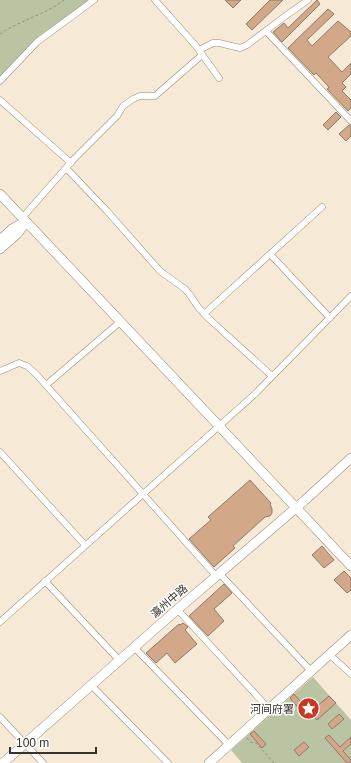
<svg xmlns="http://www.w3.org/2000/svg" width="351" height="763" font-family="Arial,'Noto Sans SC',sans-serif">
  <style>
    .green { fill: #bac4a2 }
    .building { fill: #d2a888; stroke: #8c7a6c }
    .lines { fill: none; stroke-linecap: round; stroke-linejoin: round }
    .street-casing { stroke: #968b78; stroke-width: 7 }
    .secondary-casing { stroke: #968b78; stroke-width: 10 }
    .path { stroke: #9a9283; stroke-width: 1; stroke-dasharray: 3 2; stroke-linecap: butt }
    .street { stroke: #fff; stroke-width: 6 }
    .secondary { stroke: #fff; stroke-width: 9 }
    .labels { text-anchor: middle; stroke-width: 3; stroke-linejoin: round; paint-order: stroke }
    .street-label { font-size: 11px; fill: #37322a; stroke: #fff }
    .poi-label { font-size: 11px; fill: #37322a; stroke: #fff; text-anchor: end }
  </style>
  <rect width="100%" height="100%" fill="#f6ead6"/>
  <path class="green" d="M0 0H91L39 36 0 77Z
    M313 677 351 720V763H242L231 750Z"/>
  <path class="building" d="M225 0H241L233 8Z
    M270 0H283L252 30 246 24Z
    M317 0 320 4 282 42 273 32 284 23 288 28Z
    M328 9 334 14 307 40 312 46 338 21 351 32V36L328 57 342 72 351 63V74L342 83 346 87 342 91 351 100V108L348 111 327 89 329 88 328 86 316 73 314 75 288 48Z
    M336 112 341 117 328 130 323 125Z
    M349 125H351V136L346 141 339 134Z
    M250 480 271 503 270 504 272 509V513L270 516 265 517 233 546 235 548 214 567 189 539 211 520 208 517Z
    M322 546 334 560 324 568 312 555Z
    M344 571 351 578V590L347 593 334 580Z
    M224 584 232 593 214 609 224 621 208 636 189 616Z
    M183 623 188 627 185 630 197 644 175 663 167 653 156 663 146 653 179 624 180 625Z
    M294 694 306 708 302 712 290 698Z
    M329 696 336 703 317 720 310 712Z
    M339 714 344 719 332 729 328 724Z
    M254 731 266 744 262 748 250 734Z
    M329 735 340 747 351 737V744L343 751 351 760V763H347L325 738Z
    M304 742 309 747 299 756 294 750Z"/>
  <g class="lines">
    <defs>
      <path id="street" d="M155 0 196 46 219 78
        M266 31 351 121
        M199 50 213 43H219L240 48 247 45 284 17 308 0
        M0 81 37 42 94 0
        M0 100 71 163
        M67 169 107 211 160 271 185 289 190 295 198 307 207 317 272 376
        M22 218 73 160 117 116 123 106 133 99 140 96H155L202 55
        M270 254 330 318
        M204 314 322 207
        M0 371 19 363 27 366 36 374 216 576
        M46 385 120 322
        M0 452 85 545
        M219 573 311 671
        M45 581 119 660
        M177 609 269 709
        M0 622 256 393 351 296
        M134 647 229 745
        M330 655 351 674
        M91 685 168 763
        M0 717 43 763"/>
      <path id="secondary" d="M0 194 351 566
        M0 240 12 229 25 222
        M0 249 17 234 26 222
        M3 763 172 614 304 501 351 458
        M209 763 351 635"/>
    </defs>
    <use href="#street" class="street-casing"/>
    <use href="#secondary" class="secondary-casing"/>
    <path class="path" d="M0 34C20 20 45 15 64 0
      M247 738 250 742 256 743 274 763"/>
    <use href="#street" class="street"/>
    <use href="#secondary" class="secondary"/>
  </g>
  <defs>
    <symbol id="sight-disc" viewBox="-11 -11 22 22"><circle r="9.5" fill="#c53926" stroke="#fff"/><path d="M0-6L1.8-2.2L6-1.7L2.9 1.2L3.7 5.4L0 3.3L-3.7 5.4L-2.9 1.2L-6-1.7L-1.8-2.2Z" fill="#fff"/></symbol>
  </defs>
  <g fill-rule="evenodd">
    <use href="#sight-disc" x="296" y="696" width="25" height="25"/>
  </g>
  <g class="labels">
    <g class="street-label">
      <text transform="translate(169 601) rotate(-41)" y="4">瀛州中路</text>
    </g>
    <g class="poi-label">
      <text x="294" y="713">河间府署</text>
    </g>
  </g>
  <path d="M10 747v6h86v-6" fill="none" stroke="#37322a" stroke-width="2"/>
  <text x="16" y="747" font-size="12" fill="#37322a" stroke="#ffffff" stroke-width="3" paint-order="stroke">100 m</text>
</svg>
